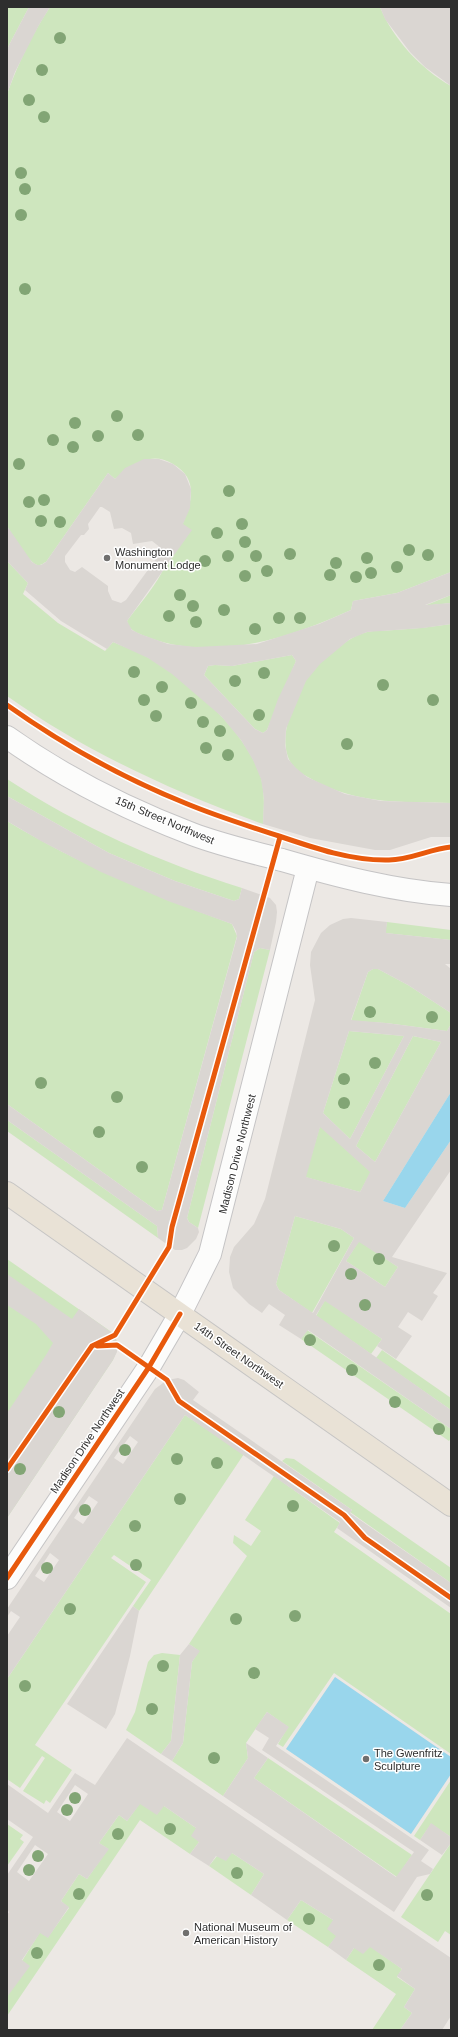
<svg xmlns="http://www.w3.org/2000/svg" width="458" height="2037" font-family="Arial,sans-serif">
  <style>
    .green { fill: #cee6be }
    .plaza { fill: #dad6d2; fill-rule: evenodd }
    .water { fill: #99d6ec }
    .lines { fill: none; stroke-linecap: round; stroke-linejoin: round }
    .tertiary-casing { stroke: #c5c4c5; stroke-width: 24 }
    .secondary-casing { stroke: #c5c4c5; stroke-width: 24 }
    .trunk-casing { stroke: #c6c5c4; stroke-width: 24 }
    .tertiary { stroke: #fcfcfb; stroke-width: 22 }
    .secondary { stroke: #fcfcfb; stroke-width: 22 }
    .trunk { stroke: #e9e2d6; stroke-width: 22 }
    .cycleway-casing { stroke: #fff; stroke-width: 8 }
    .cycleway { stroke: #e8590c; stroke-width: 5 }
    .tree { fill: #82a575 }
    .poi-dot { fill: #706f6e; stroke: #fff; stroke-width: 1.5 }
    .labels { text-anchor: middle; stroke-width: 3; stroke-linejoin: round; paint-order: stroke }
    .poi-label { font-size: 11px; fill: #2e2e2e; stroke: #fff; text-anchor: start }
    .street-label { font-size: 11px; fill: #2e2e2e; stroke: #fff }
  </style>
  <rect width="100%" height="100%" fill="#ece8e4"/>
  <path class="green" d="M7 7H29L7 49Z
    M50 7H380C393 39 421 69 451 86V572L397 593 353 601 351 610C290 638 216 662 150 638 141 634 129 632 127 621 138 606 152 590 161 574 168 561 173 547 178 534 189 510 203 481 173 464 149 450 134 466 115 479L108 473 46 562C43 563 41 566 37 565 29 563 12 534 7 526V94C18 64 32 34 50 7Z
    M7 561 28 583 23 594 58 623 105 651 113 642C125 647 137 651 149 658 190 682 247 732 261 778 265 793 264 809 263 824 172 791 86 752 7 696Z
    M451 595V603L424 606Z
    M451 624V803C406 802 362 804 321 784 312 779 302 775 295 768 274 746 292 703 306 680 317 663 346 637 367 632 375 630 385 631 394 630 413 629 432 627 451 624Z
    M292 655 296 661 267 730 263 733 255 729 204 675 208 666 215 665 232 666Z
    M7 779C80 827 159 862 242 888L239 899 234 901 175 881 109 853 7 796Z
    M7 821C78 864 154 895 232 924L237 936 162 1210 157 1211 7 1104Z
    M387 922 451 930V940L385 933Z
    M260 948 270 950 198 1228 189 1222 187 1218 254 952Z
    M373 969H378L408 985 451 1013V1024L447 1031 386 1023 351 1021 368 972Z
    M349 1031 404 1036 350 1139 323 1113Z
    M413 1036 441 1042 375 1162 356 1146Z
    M7 1120 157 1226 158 1238 7 1131Z
    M320 1126 371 1172 360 1192 305 1177Z
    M295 1216 341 1229 354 1238 312 1313 279 1290 276 1284Z
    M359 1241 398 1267 385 1287 346 1261Z
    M7 1259 110 1331C120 1339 118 1350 113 1360L7 1518Z
    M325 1300 382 1339 371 1354 316 1316Z
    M307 1330 451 1429V1438L449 1441 301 1339Z
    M382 1350 451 1398V1410L376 1358Z
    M185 1415 244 1454 139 1611 133 1606 151 1580 114 1555 111 1558 146 1582 35 1745 72 1770 50 1803 46 1800 44 1804 23 1791 45 1758 42 1756 20 1788 7 1779V1679Z
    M286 1458 294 1459 451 1568V1583L350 1512 352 1510 282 1461Z
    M274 1476 340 1523 334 1532 451 1614V1754L334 1673 283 1747 278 1744 288 1727 267 1712 246 1743 248 1758 223 1796 172 1761 183 1743 192 1662 199 1651 189 1644 247 1556 233 1543 234 1535 251 1546 261 1531 245 1520Z
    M162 1653 180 1655 171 1741 161 1754 126 1730 135 1712 148 1662 154 1655Z
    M268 1758 412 1855 397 1877 254 1778Z
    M451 1780V1837L431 1824 420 1840 414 1836Z
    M140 1803 164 1806 196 1828 199 1842 190 1854 140 1820 7 2016V1997L22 1961 40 1932 48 1937 69 1908 61 1901 79 1874 87 1879 108 1849 99 1843 119 1815 127 1821Z
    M7 1824 23 1835 20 1839 24 1842 7 1866Z
    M451 1843V1935L445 1931 438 1942 401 1917Z
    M232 1853 264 1874 251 1895 209 1866 217 1856Z
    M301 1900 333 1920 337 1936 328 1947 287 1920Z
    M370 1946 402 1969 397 1977 415 1989 404 2007 412 2013 400 2030H372L396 1994 346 1960 354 1948Z"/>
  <path class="plaza" d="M29 7H50L39 25 15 72 7 94V49Z
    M380 7H451V86L425 67 410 52 385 19Z
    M144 459H159L173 464 185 474 191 489 190 508 183 524 192 530 127 621 132 630 140 634 168 644 196 647 257 644 319 624 342 614 351 610 353 601 397 593 451 572V595L425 605 451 603V624L423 628 367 632 350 639 320 664 306 681 286 729 285 745 288 759 296 768 307 777 345 794 381 801 451 803V837H431L390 850H375L310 838 263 824 264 798 261 779 253 760 241 740 221 716 172 674 148 658 113 642 107 649 61 621 25 590 28 583 7 561V526L32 562 37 565H41L46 562 108 473 115 479 125 468ZM100 507H102L110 512 114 529 122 528 131 533 133 544 152 541 161 548V552L126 600 121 603 112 600 108 591V586L82 567 75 572 70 570 65 562V556L81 535H84L89 529 88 524ZM292 655 296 661 278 699 267 730 263 733 255 729 204 675 208 666 215 665 232 666Z
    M7 796 109 853 175 881 234 901 239 899 242 888 270 898 276 905 277 912 276 922 270 950 260 948 254 952 187 1218 189 1222 198 1228 199 1232 196 1239 187 1248 182 1250H175L158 1238 157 1226 7 1120V1104L157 1211 162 1210 237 937 236 931 232 924 168 901 101 872 41 841 7 821Z
    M351 918 387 922 386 933 451 940V964H445L451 969V1013L408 985 378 969H373L368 972 351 1020 386 1023 447 1031 451 1024V1092L383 1201 405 1208 451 1140V1170L392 1257 447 1273 433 1293 438 1296 422 1321 408 1312 398 1327 412 1336 396 1359 377 1346 382 1339 325 1301 316 1315 451 1410V1429L308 1330 301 1339 279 1325 285 1315 269 1304 262 1313 249 1304 233 1288 229 1272 230 1257 234 1247 254 1224 265 1199 315 1000 310 965 311 952 321 933 330 925 343 919ZM349 1031 404 1036 350 1139 323 1113ZM413 1036 441 1042 375 1162 356 1146ZM320 1127 370 1172 360 1192 306 1177ZM295 1216 341 1229 354 1238 313 1313 279 1290 276 1284ZM359 1242 398 1267 385 1287 346 1261Z
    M7 1274 72 1319 79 1309 115 1335 117 1345V1352L113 1360 7 1518V1413L46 1355 53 1343 36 1324 7 1305Z
    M178 1378 184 1380 199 1392 193 1400 352 1510 350 1513 451 1583V1608L337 1528 340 1522 185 1415 7 1679V1636L20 1617 11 1611 7 1617V1609L155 1389 167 1380ZM130 1436 138 1442 123 1464 114 1458ZM89 1496 98 1502 83 1524 74 1518ZM50 1553 59 1560 44 1582 35 1576Z
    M133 1606 139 1611 130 1656 115 1714 106 1729 67 1704Z
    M189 1644 200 1651 192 1662 183 1743 172 1761 161 1754 171 1741 180 1655Z
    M267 1712 289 1727 276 1746 429 1850 421 1861 433 1869 430 1874 417 1877 394 1912 223 1796 248 1758 246 1743 268 1758 254 1778 396 1877 414 1852 262 1750 269 1738 255 1729Z
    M127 1738 451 1958V2016L442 2030H400L412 2013 404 2007 415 1989 397 1976 402 1969 370 1947 363 1954 354 1948 346 1960 328 1947 336 1936 327 1929 333 1920 301 1900 287 1920 251 1895 264 1874 232 1853 226 1861 216 1856 209 1866 190 1854 199 1842 191 1836 196 1828 164 1806 157 1815 140 1804 127 1821 119 1815 99 1843 109 1849 87 1879 79 1874 61 1901 69 1907 48 1938 40 1933 22 1960 30 1966 7 1997V1915L9 1912 7 1910V1875L33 1837 7 1819V1784L48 1813 75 1773 95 1785ZM75 1785 88 1794 70 1821 57 1812ZM35 1845 48 1854 29 1881 17 1872Z
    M431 1823 451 1837V1843L442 1855 420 1840Z"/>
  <path class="water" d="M451 1092V1140L405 1208 383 1201Z
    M335 1677 451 1757V1774L411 1834 286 1749Z"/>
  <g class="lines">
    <defs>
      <path id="tertiary" d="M7 1578 149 1367 180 1314 210 1254 308 868"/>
      <path id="secondary" d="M7 737C62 776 129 810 192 834 221 845 252 852 282 860 337 876 394 891 451 895"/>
      <path id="trunk" d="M7 1193 451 1505"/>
    </defs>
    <use href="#tertiary" class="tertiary-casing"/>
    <use href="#secondary" class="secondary-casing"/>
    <use href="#trunk" class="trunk-casing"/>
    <use href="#tertiary" class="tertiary"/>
    <use href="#secondary" class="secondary"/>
    <use href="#trunk" class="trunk"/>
    <defs>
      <path id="cycleway" d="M7 705C62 744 123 778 185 803 216 816 248 826 279 836 314 848 352 861 389 860 410 860 430 849 451 847
        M97 1346 117 1345 167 1380 179 1401 344 1515 365 1538 451 1598
        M7 1469 92 1346 115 1335 169 1247 172 1227 280 837
        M7 1578 149 1367 180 1314"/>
    </defs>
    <use href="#cycleway" class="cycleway-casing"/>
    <use href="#cycleway" class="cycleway"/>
  </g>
  <g class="tree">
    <circle cx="60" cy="38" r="6"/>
    <circle cx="42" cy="70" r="6"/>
    <circle cx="29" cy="100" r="6"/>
    <circle cx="44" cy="117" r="6"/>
    <circle cx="21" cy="173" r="6"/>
    <circle cx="25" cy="189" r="6"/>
    <circle cx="21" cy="215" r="6"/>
    <circle cx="25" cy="289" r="6"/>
    <circle cx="117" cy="416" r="6"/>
    <circle cx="75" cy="423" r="6"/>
    <circle cx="138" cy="435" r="6"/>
    <circle cx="98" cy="436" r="6"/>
    <circle cx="53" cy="440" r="6"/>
    <circle cx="73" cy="447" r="6"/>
    <circle cx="19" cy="464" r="6"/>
    <circle cx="229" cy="491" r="6"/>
    <circle cx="44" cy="500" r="6"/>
    <circle cx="29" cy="502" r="6"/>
    <circle cx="41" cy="521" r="6"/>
    <circle cx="60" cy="522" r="6"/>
    <circle cx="242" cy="524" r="6"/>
    <circle cx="217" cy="533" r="6"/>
    <circle cx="245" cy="542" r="6"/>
    <circle cx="409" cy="550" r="6"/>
    <circle cx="290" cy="554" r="6"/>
    <circle cx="428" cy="555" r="6"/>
    <circle cx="228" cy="556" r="6"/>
    <circle cx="256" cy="556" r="6"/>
    <circle cx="367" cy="558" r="6"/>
    <circle cx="205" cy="561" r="6"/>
    <circle cx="336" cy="563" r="6"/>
    <circle cx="397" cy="567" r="6"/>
    <circle cx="267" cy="571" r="6"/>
    <circle cx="371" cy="573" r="6"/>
    <circle cx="330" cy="575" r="6"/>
    <circle cx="245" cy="576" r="6"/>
    <circle cx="356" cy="577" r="6"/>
    <circle cx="180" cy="595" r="6"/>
    <circle cx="193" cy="606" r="6"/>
    <circle cx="224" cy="610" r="6"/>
    <circle cx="169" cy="616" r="6"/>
    <circle cx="279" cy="618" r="6"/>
    <circle cx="300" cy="618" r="6"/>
    <circle cx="196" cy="622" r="6"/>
    <circle cx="255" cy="629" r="6"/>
    <circle cx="134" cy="672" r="6"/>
    <circle cx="264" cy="673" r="6"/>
    <circle cx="235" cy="681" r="6"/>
    <circle cx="383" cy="685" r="6"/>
    <circle cx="162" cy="687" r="6"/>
    <circle cx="144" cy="700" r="6"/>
    <circle cx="433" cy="700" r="6"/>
    <circle cx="191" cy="703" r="6"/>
    <circle cx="259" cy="715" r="6"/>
    <circle cx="156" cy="716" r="6"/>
    <circle cx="203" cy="722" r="6"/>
    <circle cx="220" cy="731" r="6"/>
    <circle cx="347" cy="744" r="6"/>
    <circle cx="206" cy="748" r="6"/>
    <circle cx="228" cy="755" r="6"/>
    <circle cx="370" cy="1012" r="6"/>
    <circle cx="432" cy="1017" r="6"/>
    <circle cx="375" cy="1063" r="6"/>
    <circle cx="344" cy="1079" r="6"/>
    <circle cx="41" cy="1083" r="6"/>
    <circle cx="117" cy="1097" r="6"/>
    <circle cx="344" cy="1103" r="6"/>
    <circle cx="99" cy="1132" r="6"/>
    <circle cx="142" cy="1167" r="6"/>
    <circle cx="334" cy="1246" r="6"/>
    <circle cx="379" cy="1259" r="6"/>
    <circle cx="351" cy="1274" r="6"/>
    <circle cx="365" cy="1305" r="6"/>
    <circle cx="310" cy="1340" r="6"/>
    <circle cx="352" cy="1370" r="6"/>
    <circle cx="395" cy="1402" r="6"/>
    <circle cx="59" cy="1412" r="6"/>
    <circle cx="439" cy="1429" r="6"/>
    <circle cx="125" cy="1450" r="6"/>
    <circle cx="177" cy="1459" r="6"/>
    <circle cx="217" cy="1463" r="6"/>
    <circle cx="20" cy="1469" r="6"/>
    <circle cx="180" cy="1499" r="6"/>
    <circle cx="293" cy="1506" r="6"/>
    <circle cx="85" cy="1510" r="6"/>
    <circle cx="135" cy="1526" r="6"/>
    <circle cx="136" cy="1565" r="6"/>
    <circle cx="47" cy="1568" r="6"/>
    <circle cx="70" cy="1609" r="6"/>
    <circle cx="295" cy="1616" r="6"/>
    <circle cx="236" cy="1619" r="6"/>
    <circle cx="163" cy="1666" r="6"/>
    <circle cx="254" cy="1673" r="6"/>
    <circle cx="25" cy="1686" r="6"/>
    <circle cx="152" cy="1709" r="6"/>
    <circle cx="214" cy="1758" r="6"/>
    <circle cx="75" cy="1798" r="6"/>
    <circle cx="67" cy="1810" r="6"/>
    <circle cx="170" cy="1829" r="6"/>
    <circle cx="118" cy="1834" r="6"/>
    <circle cx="38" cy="1856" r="6"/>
    <circle cx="29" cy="1870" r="6"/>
    <circle cx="237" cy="1873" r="6"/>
    <circle cx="79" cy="1894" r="6"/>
    <circle cx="427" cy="1895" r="6"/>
    <circle cx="309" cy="1919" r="6"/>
    <circle cx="37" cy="1953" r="6"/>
    <circle cx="379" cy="1965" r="6"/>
  </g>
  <g class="poi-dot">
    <circle cx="107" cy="558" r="4"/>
    <circle cx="366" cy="1759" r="4"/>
    <circle cx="186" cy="1933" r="4"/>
  </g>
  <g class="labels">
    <g class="poi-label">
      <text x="115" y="556">Washington<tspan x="115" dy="13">Monument Lodge</tspan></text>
      <text x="374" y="1757">The Gwenfritz<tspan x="374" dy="13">Sculpture</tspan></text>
      <text x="194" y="1931">National Museum of<tspan x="194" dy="13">American History</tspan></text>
    </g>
    <g class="street-label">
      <text transform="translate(165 820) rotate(23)" y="4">15th Street Northwest</text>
      <text transform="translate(237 1154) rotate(-76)" y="4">Madison Drive Northwest</text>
      <text transform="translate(239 1355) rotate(35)" y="4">14th Street Northwest</text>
      <text transform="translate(87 1441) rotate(-56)" y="4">Madison Drive Northwest</text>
    </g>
  </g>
  <rect width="458" height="2037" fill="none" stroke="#2e2e2e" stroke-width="16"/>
</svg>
